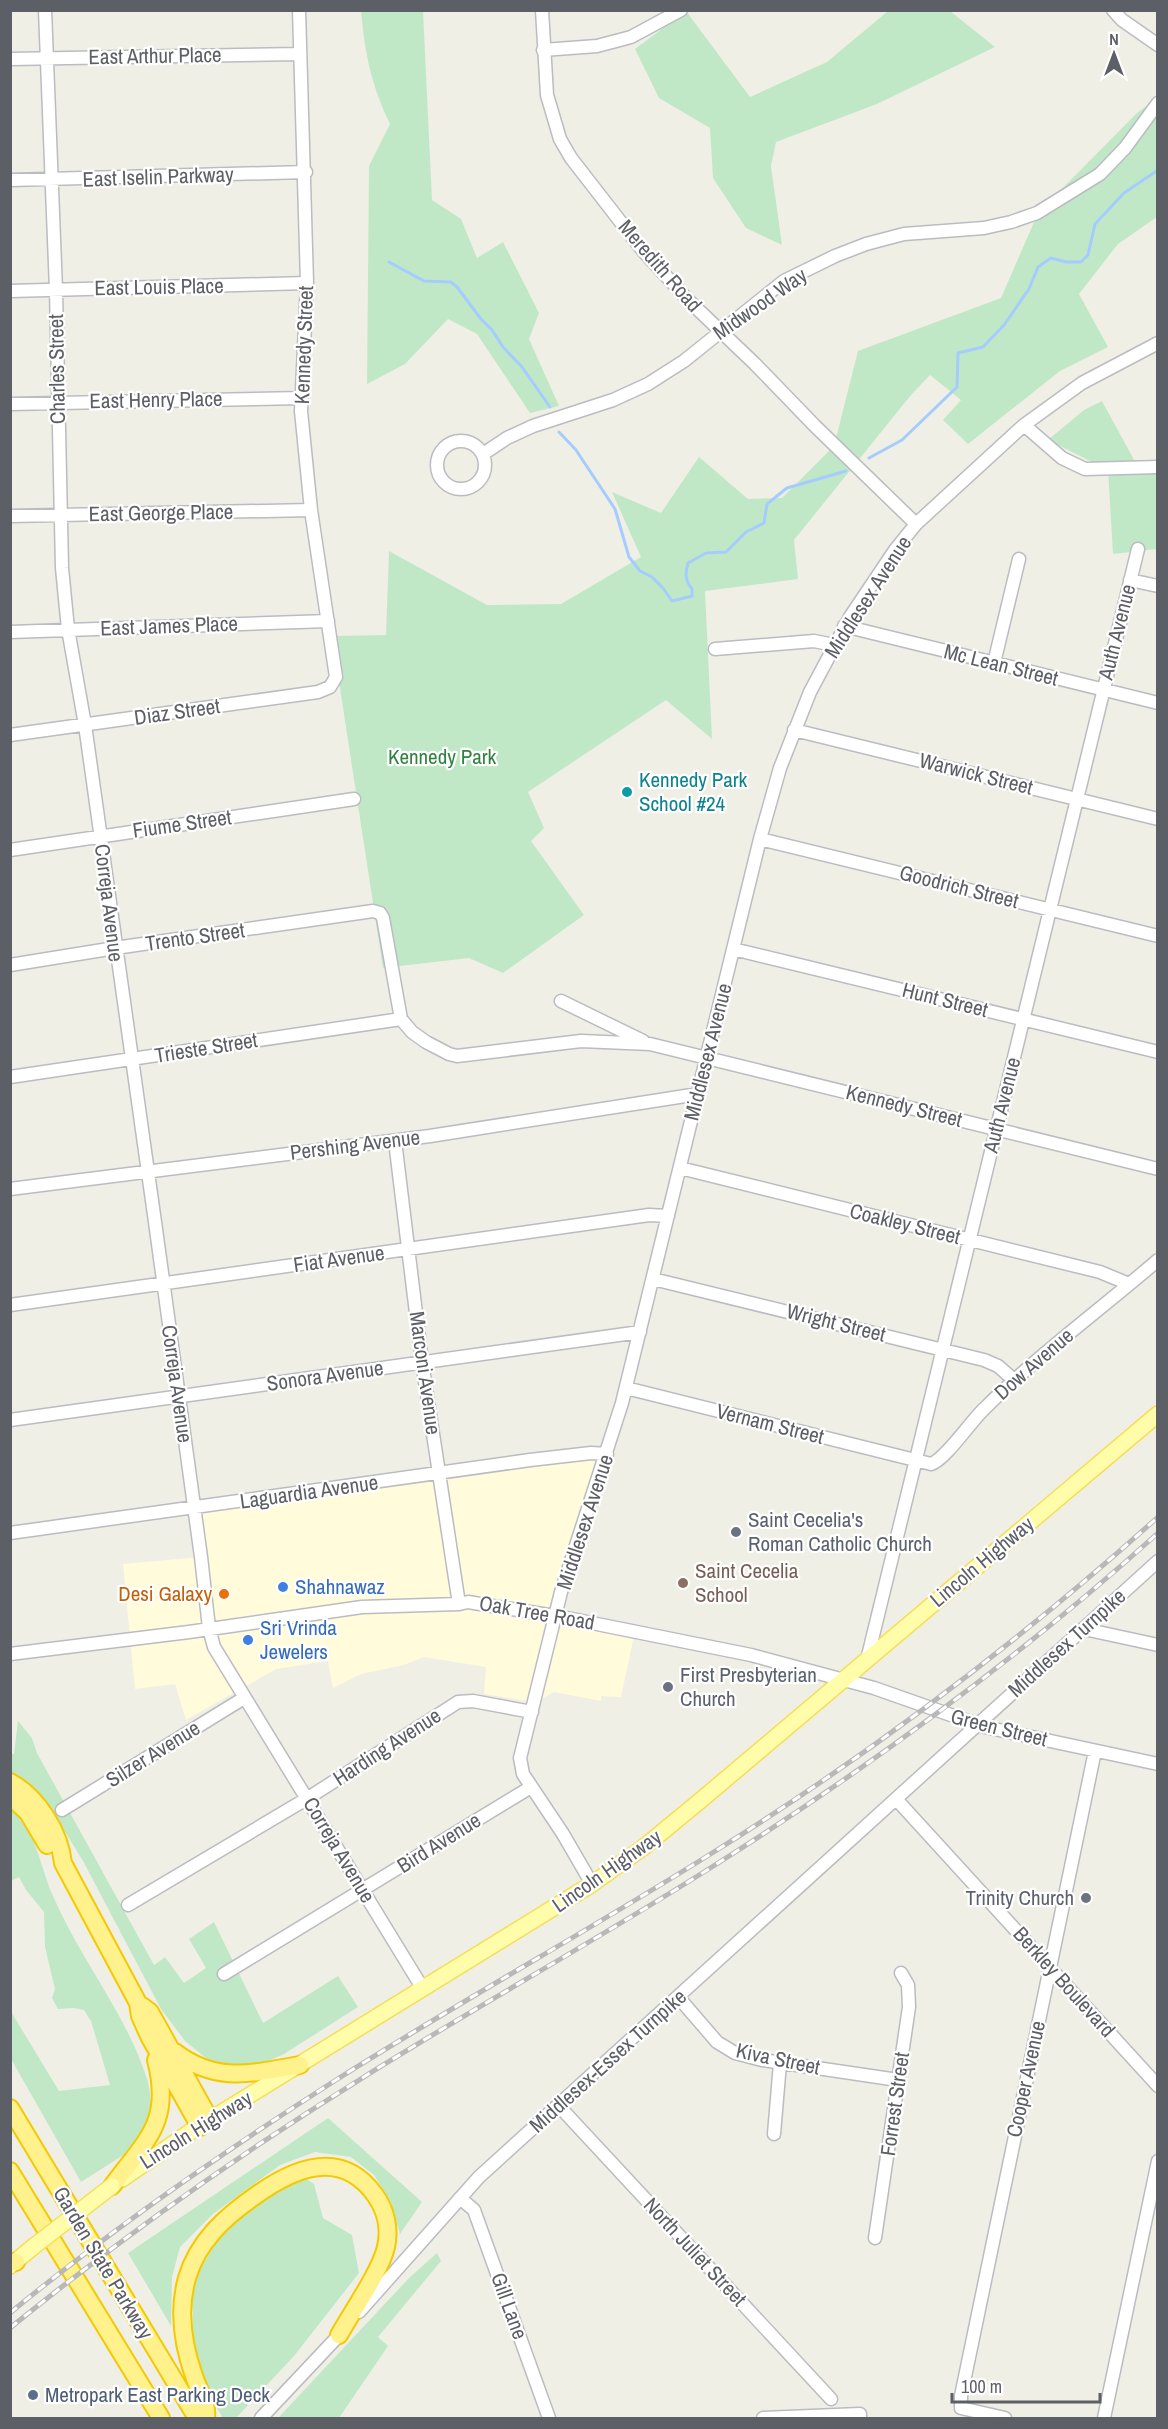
<svg xmlns="http://www.w3.org/2000/svg" width="1168" height="2429" font-family="'Archivo Narrow',sans-serif">
  <style>
    .commercial { fill: #fffbdb }
    .green { fill: #c1e8c6 }
    .lines { fill: none; stroke-linecap: round; stroke-linejoin: round }
    .stream { stroke: #a5ccff; stroke-width: 3 }
    .minor-casing { stroke: #babcc1; stroke-width: 15 }
    .major-casing { stroke: #f5de58; stroke-width: 18 }
    .highway-casing { stroke: #f4c900; stroke-width: 20 }
    .minor { stroke: #fff; stroke-width: 12 }
    .major { stroke: #fffdaa; stroke-width: 15 }
    .highway { stroke: #fff18c; stroke-width: 16 }
    .rail-casing { stroke: #b8b8b9; stroke-width: 5 }
    .rail { stroke: #fff; stroke-width: 3; stroke-dasharray: 9; stroke-linecap: butt }
    .major-bridge-casing { stroke: #f5de58; stroke-width: 18; stroke-linecap: butt }
    .major-bridge { stroke: #fffdaa; stroke-width: 15 }
    .culture-dot { fill: #0f9aa8; stroke: #fff; stroke-width: 2 }
    .worship-dot { fill: #6b7280; stroke: #fff; stroke-width: 2 }
    .education-dot { fill: #8d6e63; stroke: #fff; stroke-width: 2 }
    .shop-dot { fill: #3f7fe0; stroke: #fff; stroke-width: 2 }
    .food-dot { fill: #e8710a; stroke: #fff; stroke-width: 2 }
    .service-dot { fill: #5c6f8a; stroke: #fff; stroke-width: 2 }
    .labels { text-anchor: middle; stroke-width: 4.5; stroke-linejoin: round; paint-order: stroke }
    .street-label { font-size: 21px; fill: #5d5f66; stroke: #fff }
    .park-label { font-size: 21px; fill: #318140; stroke: #fff }
    .culture-label { font-size: 21px; fill: #0d838f; stroke: #fff; text-anchor: start }
    .worship-label { font-size: 21px; fill: #5b616d; stroke: #fff; text-anchor: start }
    .education-label { font-size: 21px; fill: #785e54; stroke: #fff; text-anchor: start }
    .shop-label { font-size: 21px; fill: #366cbe; stroke: #fff; text-anchor: start }
    .food-label { font-size: 21px; fill: #c56008; stroke: #fff; text-anchor: end }
    .service-label { font-size: 21px; fill: #4e5e75; stroke: #fff; text-anchor: start }
  </style>
  <rect width="100%" height="100%" fill="#f0efe5"/>
  <path class="commercial" d="M603 1453 556 1615 635 1631 621 1697 601 1696V1701L554 1692 541 1699 527 1701 484 1694 486 1667 424 1657 404 1665 361 1674 333 1688 328 1661 276 1669 186 1720 175 1684 135 1689 123 1564 201 1557 194 1508Z"/>
  <path class="green" d="M361 11H423L432 200 461 219 477 258 503 242 539 313 529 339 559 406 530 413 477 334 448 319 405 364 367 384 369 166 390 124C371 84 365 54 361 11Z
    M686 11 750 97 827 62 888 11H950L995 47 877 104 776 142 771 166 782 245 746 228 713 178 710 128 659 98 635 49Z
    M1157 98V217L1118 244 1079 294 1108 347 1060 371 968 444 943 420 961 400 930 375 911 395 794 540 798 579 705 591 712 739 666 700 528 792 544 828 531 841 584 915 503 973 469 958 383 968 332 636 386 635 389 551 487 605 561 604 641 557 612 492 661 513 699 457 748 499 782 498 834 446 858 351 1001 298 1038 213 1137 113Z
    M1102 401 1139 469 1157 468V549L1113 554 1108 470 1048 440 1084 410Z
    M18 1721 32 1738 37 1753 154 1965 165 1957 184 1983 206 1968 189 1939 214 1922 263 2023 338 1976 358 2007 284 2054 250 2069 211 2062 185 2041 161 2009 83 1861 59 1822 40 1799 11 1776 10 1754H14Z
    M11 1806C33 1822 42 1872 53 1896 80 1959 126 2013 147 2079 154 2101 149 2120 144 2142L81 2182 11 2059 10 2010 59 2091 110 2085 91 2021 84 2010 73 2008 58 2009 52 1998 55 1989 45 1947 44 1912 26 1890 19 1877 11 1881Z
    M328 2118 422 2202 400 2234 391 2202 374 2175 351 2157 315 2152 280 2165 213 2214 180 2247 172 2277 171 2326 128 2253Z
    M305 2178 314 2184 323 2218 352 2235 359 2273 294 2356 236 2418H223L204 2387 193 2334V2282L218 2239 267 2194Z
    M437 2253 441 2261 378 2337 388 2346 339 2418H278L409 2278Z"/>
  <g class="lines">
    <path class="stream" d="M389 262 424 281 451 282 457 287 481 319 492 330 503 347 522 367 550 407
      M559 432 576 450 615 509 629 557 640 571 652 577 663 588 672 601 692 596V589C685 580 685 574 688 563L706 553 726 552 746 532 764 523 767 504 787 488 846 471
      M869 458 902 440 957 387 958 353 983 347 1004 325 1029 289 1038 267 1051 258 1066 262H1081L1088 255 1095 224 1124 193 1158 170"/>
    <defs>
      <path id="minor" d="M45 10 56 290 62 568 68 629 85 725 155 1222 201 1557 209 1628 214 1647 423 1989
        M542 10 547 95 560 139 571 158 644 252 688 300 755 364 815 426 916 524
        M1113 10 1122 20 1158 45
        M543 50 597 46 631 37 681 10
        M10 59 300 54
        M10 180 306 172
        M10 291 307 283
        M10 404 301 398
        M1024 425 1062 458 1085 469 1158 467
        M437 465a24 24 0 1 1 48 0a24 24 0 1 1-48 0Z
        M483 454 507 438 533 426 613 400 648 384 684 361 784 281 835 256 866 244 904 234 984 228 1011 222 1037 213 1100 174 1125 148 1158 103
        M10 516 311 510
        M1130 580 1158 586
        M844 626 1158 703
        M10 632 328 621
        M715 649 814 641 834 645
        M994 663 1019 559
        M794 730 1158 819
        M10 735 318 692 330 687 336 677 311 510 301 411 307 283 299 10
        M760 839 1158 936
        M10 850 354 799
        M733 949 1158 1052
        M10 965 115 948 373 911 380 913 383 918 401 1019 412 1032 426 1042 449 1054 457 1056 581 1041 650 1044 1158 1169
        M561 1001 643 1041
        M10 1077 401 1019
        M395 1141 422 1362 459 1604
        M680 1168 1100 1272 1129 1284
        M10 1189 430 1136 698 1094
        M653 1279 984 1360 998 1366 1014 1380
        M10 1305 649 1215 668 1216
        M626 1388 931 1464C945 1460 971 1421 984 1409 1038 1355 1100 1310 1158 1260
        M10 1420 640 1332
        M10 1533 530 1460 591 1453 607 1454
        M1084 1629 1158 1645
        M10 1654 189 1632 362 1607 459 1604 468 1602 567 1618 751 1655 874 1688 985 1727 1158 1764
        M867 1660 1138 549
        M897 1800 1158 2086
        M62 1810 244 1698
        M592 1884 563 1834 523 1774 520 1758 561 1592 622 1403 760 839 780 768 810 692 850 617 895 550 916 524 1024 425 1082 383 1158 343
        M128 1905 308 1798 458 1702 473 1701 532 1712
        M224 1974 531 1787
        M679 1998 717 2042 735 2053 762 2060 898 2080
        M558 2105 831 2399
        M774 2134 780 2063
        M460 2198 474 2210 549 2418
        M875 2238 909 2007 908 1985 901 1973
        M359 2312 479 2177 1158 1561
        M261 2418 344 2330
        M763 2418 860 2414V2418
        M1005 2418 961 2408V2396L1095 1751
        M1104 2418 1158 2161"/>
      <path id="major" d="M122 2179 190 2132 592 1884 644 1847 701 1800 1158 1414
        M10 2266 33 2247"/>
      <path id="highway" d="M10 1782C38 1797 60 1833 63 1863L138 2003 140 2016 149 2036 200 2127
        M10 1796 28 1813 47 1845
        M142 2006 150 2012 210 2120
        M175 2052C217 2084 253 2073 300 2065
        M10 2108 197 2418
        M10 2171 161 2418
        M112 2186C147 2139 172 2122 156 2060
        M10 2262H16
        M206 2418C208 2403 199 2391 194 2376 183 2345 178 2310 187 2278 198 2241 225 2217 255 2196 294 2168 341 2148 375 2195 386 2210 390 2229 386 2247 381 2270 352 2312 339 2335"/>
    </defs>
    <use href="#minor" class="minor-casing"/>
    <use href="#major" class="major-casing"/>
    <use href="#highway" class="highway-casing"/>
    <use href="#minor" class="minor"/>
    <use href="#major" class="major"/>
    <use href="#highway" class="highway"/>
    <defs>
      <path id="rail" d="M10 2313C113 2228 223 2152 336 2080 459 2002 586 1932 709 1855 868 1756 1019 1642 1158 1517
        M10 2328C121 2238 238 2155 359 2080 480 2004 606 1935 726 1858 878 1761 1024 1654 1158 1533"/>
    </defs>
    <use href="#rail" class="rail-casing"/>
    <use href="#rail" class="rail"/>
    <defs>
      <path id="major-bridge" d="M33 2247 112 2186"/>
    </defs>
    <use href="#major-bridge" class="major-bridge-casing"/>
    <use href="#major-bridge" class="major-bridge"/>
  </g>
  <circle class="culture-dot" cx="627" cy="792" r="6"/>
  <g class="worship-dot">
    <circle cx="736" cy="1532" r="6"/>
    <circle cx="668" cy="1687" r="6"/>
    <circle cx="1086" cy="1898" r="6"/>
  </g>
  <circle class="education-dot" cx="683" cy="1583" r="6"/>
  <g class="shop-dot">
    <circle cx="283" cy="1587" r="6"/>
    <circle cx="248" cy="1640" r="6"/>
  </g>
  <circle class="food-dot" cx="224" cy="1594" r="6"/>
  <circle class="service-dot" cx="33" cy="2395" r="6"/>
  <g class="labels">
    <g class="street-label">
      <text transform="translate(155 56) rotate(-1)" y="7">East Arthur Place</text>
      <text transform="translate(158 177) rotate(-2)" y="7">East Iselin Parkway</text>
      <text transform="translate(660 266) rotate(49)" y="7">Meredith Road</text>
      <text transform="translate(159 287) rotate(-1)" y="7">East Louis Place</text>
      <text transform="translate(760 304) rotate(-35)" y="7">Midwood Way</text>
      <text transform="translate(304 345) rotate(-88)" y="7">Kennedy Street</text>
      <text transform="translate(57 369) rotate(-91)" y="7">Charles Street</text>
      <text transform="translate(156 400) rotate(-1)" y="7">East Henry Place</text>
      <text transform="translate(161 513) rotate(-1)" y="7">East George Place</text>
      <text transform="translate(868 597) rotate(-57)" y="7">Middlesex Avenue</text>
      <text transform="translate(169 626) rotate(-2)" y="7">East James Place</text>
      <text transform="translate(1117 632) rotate(-76)" y="7">Auth Avenue</text>
      <text transform="translate(1001 665) rotate(14)" y="7">Mc Lean Street</text>
      <text transform="translate(177 712) rotate(-8)" y="7">Diaz Street</text>
      <text transform="translate(976 774) rotate(14)" y="7">Warwick Street</text>
      <text transform="translate(182 824) rotate(-8)" y="7">Fiume Street</text>
      <text transform="translate(959 887) rotate(14)" y="7">Goodrich Street</text>
      <text transform="translate(109 903) rotate(83)" y="7">Correja Avenue</text>
      <text transform="translate(195 937) rotate(-8)" y="7">Trento Street</text>
      <text transform="translate(945 1000) rotate(14)" y="7">Hunt Street</text>
      <text transform="translate(206 1048) rotate(-9)" y="7">Trieste Street</text>
      <text transform="translate(708 1052) rotate(-76)" y="7">Middlesex Avenue</text>
      <text transform="translate(1002 1105) rotate(-76)" y="7">Auth Avenue</text>
      <text transform="translate(904 1106) rotate(14)" y="7">Kennedy Street</text>
      <text transform="translate(355 1145) rotate(-7)" y="7">Pershing Avenue</text>
      <text transform="translate(905 1224) rotate(14)" y="7">Coakley Street</text>
      <text transform="translate(339 1259) rotate(-8)" y="7">Fiat Avenue</text>
      <text transform="translate(836 1323) rotate(14)" y="7">Wright Street</text>
      <text transform="translate(1034 1364) rotate(-41)" y="7">Dow Avenue</text>
      <text transform="translate(425 1373) rotate(82)" y="7">Marconi Avenue</text>
      <text transform="translate(325 1376) rotate(-8)" y="7">Sonora Avenue</text>
      <text transform="translate(177 1384) rotate(82)" y="7">Correja Avenue</text>
      <text transform="translate(770 1424) rotate(14)" y="7">Vernam Street</text>
      <text transform="translate(309 1492) rotate(-8)" y="7">Laguardia Avenue</text>
      <text transform="translate(585 1522) rotate(-72)" y="7">Middlesex Avenue</text>
      <text transform="translate(982 1562) rotate(-40)" y="7">Lincoln Highway</text>
      <text transform="translate(537 1613) rotate(10)" y="7">Oak Tree Road</text>
      <text transform="translate(1067 1643) rotate(-42)" y="7">Middlesex Turnpike</text>
      <text transform="translate(999 1728) rotate(14)" y="7">Green Street</text>
      <text transform="translate(387 1747) rotate(-33)" y="7">Harding Avenue</text>
      <text transform="translate(153 1754) rotate(-32)" y="7">Silzer Avenue</text>
      <text transform="translate(439 1843) rotate(-32)" y="7">Bird Avenue</text>
      <text transform="translate(339 1850) rotate(59)" y="7">Correja Avenue</text>
      <text transform="translate(607 1871) rotate(-35)" y="7">Lincoln Highway</text>
      <text transform="translate(1064 1982) rotate(48)" y="7">Berkley Boulevard</text>
      <text transform="translate(778 2059) rotate(12)" y="7">Kiva Street</text>
      <text transform="translate(608 2061) rotate(-42)" y="7">Middlesex-Essex Turnpike</text>
      <text transform="translate(1026 2079) rotate(-78)" y="7">Cooper Avenue</text>
      <text transform="translate(895 2104) rotate(-82)" y="7">Forrest Street</text>
      <text transform="translate(196 2130) rotate(-32)" y="7">Lincoln Highway</text>
      <text transform="translate(695 2252) rotate(47)" y="7">North Juliet Street</text>
      <text transform="translate(103 2263) rotate(59)" y="7">Garden State Parkway</text>
      <text transform="translate(509 2306) rotate(70)" y="7">Gill Lane</text>
    </g>
    <g class="park-label">
      <text x="442" y="764">Kennedy Park</text>
    </g>
    <g class="culture-label">
      <text x="639" y="787">Kennedy Park<tspan x="639" dy="24">School #24</tspan></text>
    </g>
    <g class="worship-label">
      <text x="748" y="1527">Saint Cecelia's<tspan x="748" dy="24">Roman Catholic Church</tspan></text>
      <text x="680" y="1682">First Presbyterian<tspan x="680" dy="24">Church</tspan></text>
      <text x="1074" y="1905" text-anchor="end">Trinity Church</text>
    </g>
    <g class="education-label">
      <text x="695" y="1578">Saint Cecelia<tspan x="695" dy="24">School</tspan></text>
    </g>
    <g class="shop-label">
      <text x="295" y="1594">Shahnawaz</text>
      <text x="260" y="1635">Sri Vrinda<tspan x="260" dy="24">Jewelers</tspan></text>
    </g>
    <g class="food-label">
      <text x="212" y="1601">Desi Galaxy</text>
    </g>
    <g class="service-label">
      <text x="45" y="2402">Metropark East Parking Deck</text>
    </g>
  </g>
  <rect width="1168" height="2429" fill="none" stroke="#5d5f66" stroke-width="24"/>
  <g transform="translate(1114 54)" stroke="#ffffff" stroke-width="4.5" paint-order="stroke">
  <path d="M0-4.5L10 22L0 15L-10 22Z" fill="#5d5f66"/>
  <text y="-9" font-size="16" font-weight="bold" text-anchor="middle" fill="#5d5f66">N</text>
  </g>
  <path d="M952 2393v9h148v-9" fill="none" stroke="#5d5f66" stroke-width="3"/>
  <text x="961" y="2393" font-size="18" fill="#5d5f66" stroke="#ffffff" stroke-width="4.5" paint-order="stroke">100 m</text>
</svg>
